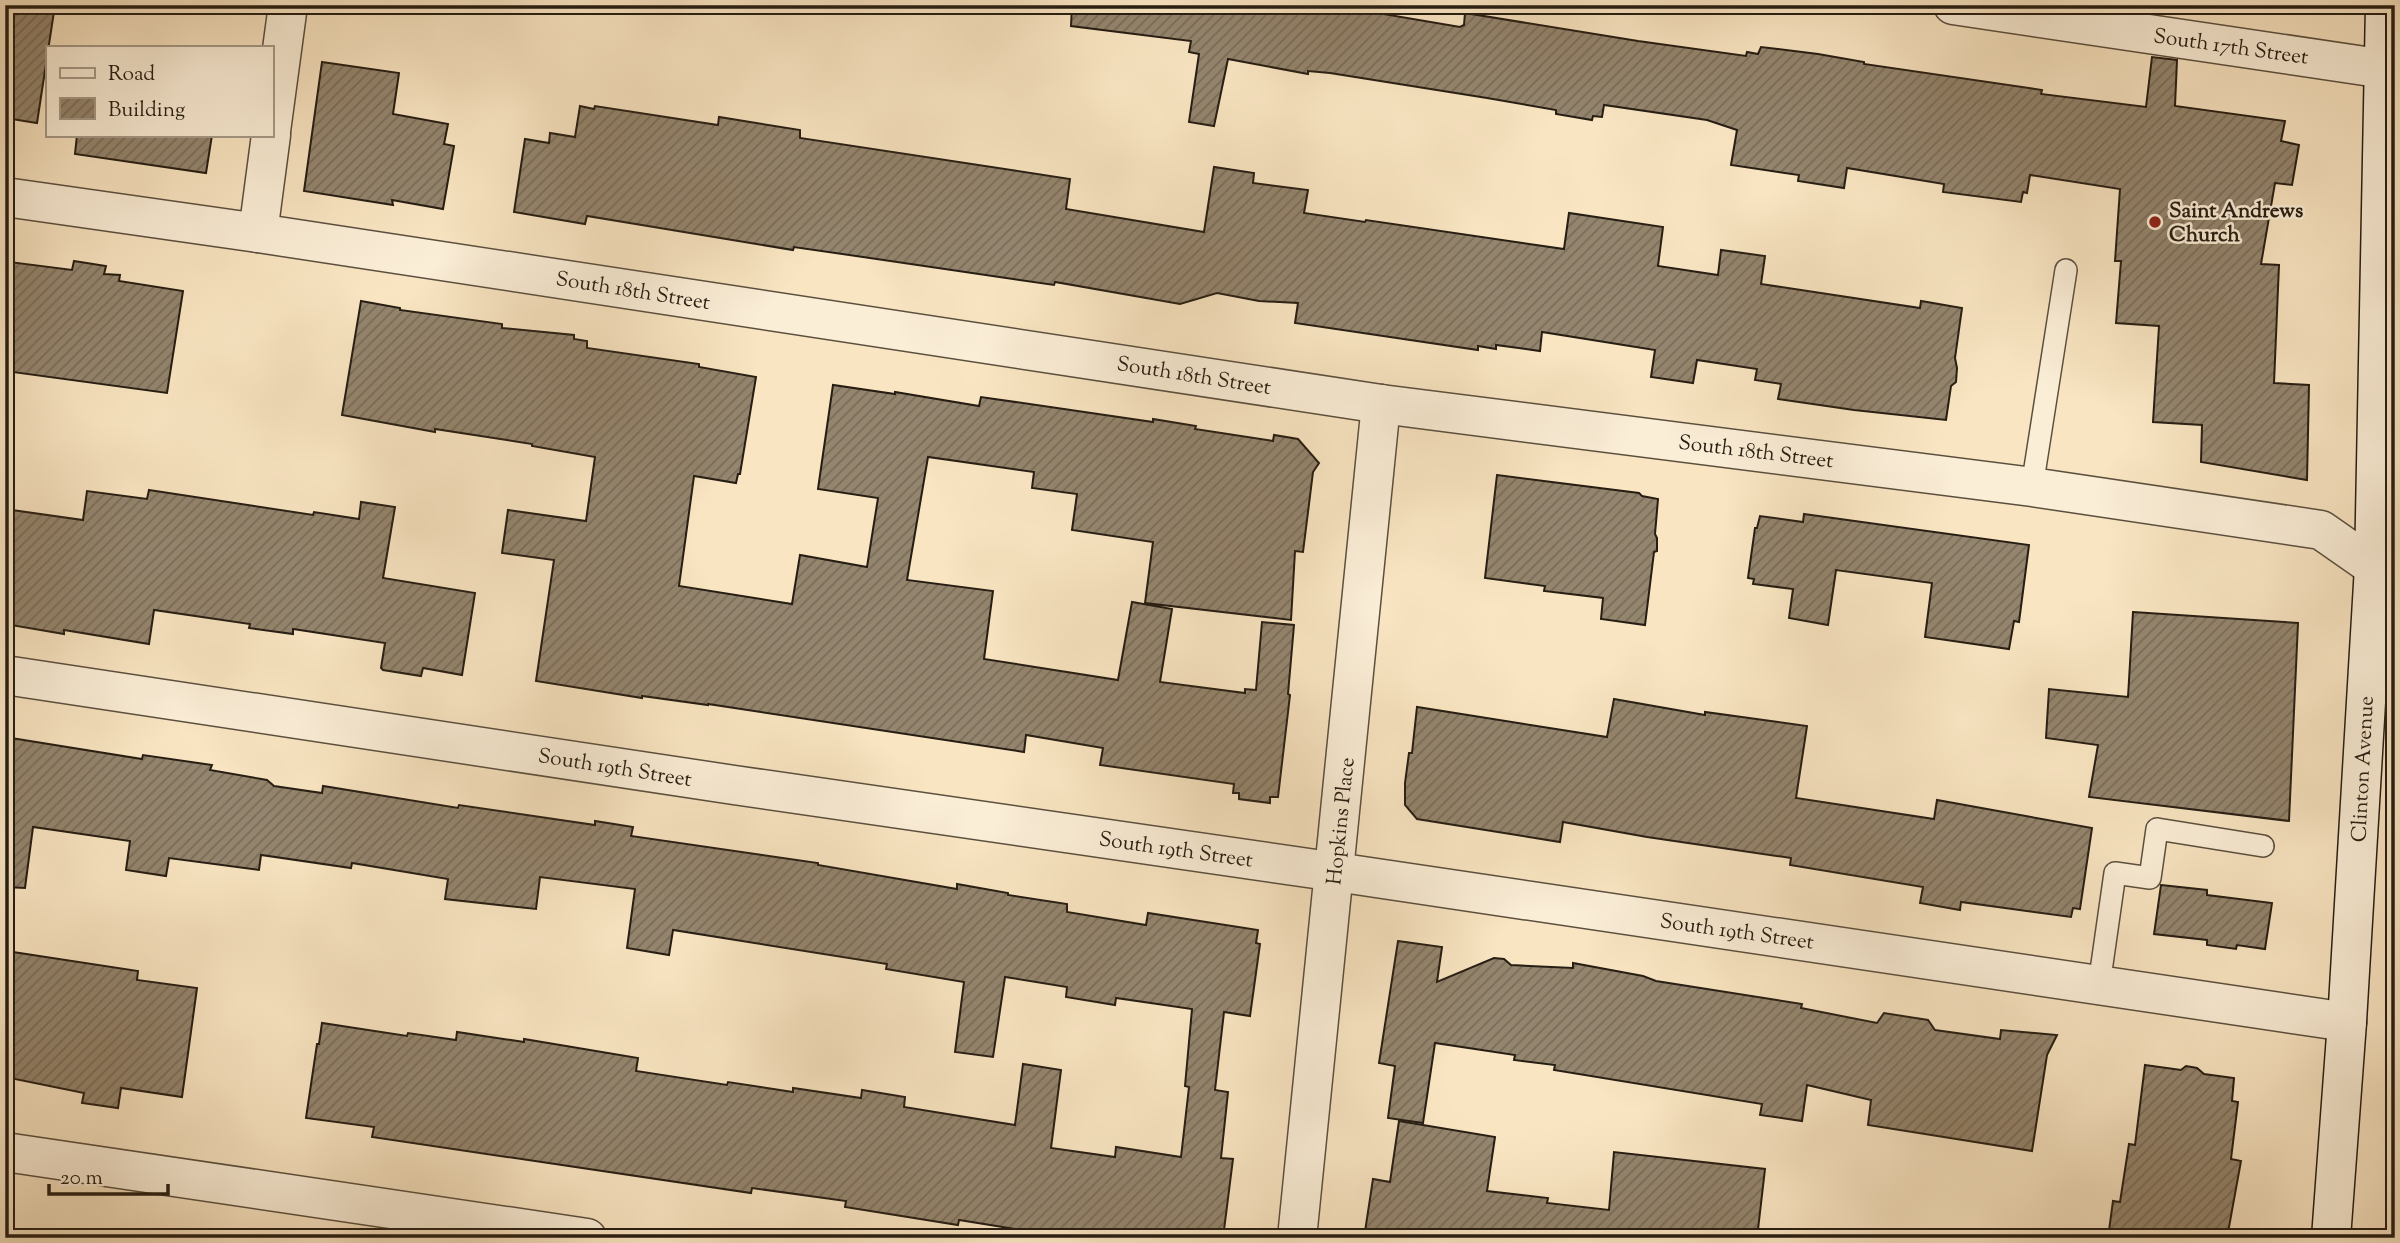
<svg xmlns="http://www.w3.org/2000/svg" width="2400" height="1243" font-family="'Sorts Mill Goudy',serif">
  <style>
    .building { fill: url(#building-hatch); stroke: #261d13; stroke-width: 2 }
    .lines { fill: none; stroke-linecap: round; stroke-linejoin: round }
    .service-casing { stroke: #5b4f3f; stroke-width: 24 }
    .minor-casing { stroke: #5b4f3f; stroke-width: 41 }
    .tertiary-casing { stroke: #5b4f3f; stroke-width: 41 }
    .secondary-casing { stroke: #261d13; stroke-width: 41 }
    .service { stroke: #fbeed7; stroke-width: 21 }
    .minor { stroke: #fbeed7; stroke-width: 38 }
    .tertiary { stroke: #fbeed7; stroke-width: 38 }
    .secondary { stroke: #fbeed7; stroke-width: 38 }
    .poi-dot { fill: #8f2418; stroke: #fbeed7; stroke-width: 2.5 }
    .labels { text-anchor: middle; stroke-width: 5; stroke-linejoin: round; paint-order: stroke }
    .street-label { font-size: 21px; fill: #261d13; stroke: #fbeed7 }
    .poi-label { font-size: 21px; font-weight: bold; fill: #261d13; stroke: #fbeed7; text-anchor: start }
  </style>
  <defs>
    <pattern id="building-hatch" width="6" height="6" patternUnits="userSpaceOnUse" patternTransform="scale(1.75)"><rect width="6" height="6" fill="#94856e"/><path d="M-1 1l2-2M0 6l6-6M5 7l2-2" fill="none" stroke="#796c59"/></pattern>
  </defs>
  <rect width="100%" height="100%" fill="#f9e5c2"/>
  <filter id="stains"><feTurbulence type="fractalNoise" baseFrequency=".00286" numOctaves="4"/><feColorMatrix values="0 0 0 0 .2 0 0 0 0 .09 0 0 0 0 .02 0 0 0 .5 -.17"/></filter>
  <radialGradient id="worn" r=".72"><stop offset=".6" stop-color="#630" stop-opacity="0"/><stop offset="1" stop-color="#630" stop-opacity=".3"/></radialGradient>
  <g class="building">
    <polygon points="10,5 55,5 37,123 5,118 5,45"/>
    <polygon points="1072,5 1349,5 1348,8 1460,27 1464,25 1465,13 1638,41 1746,56 1747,52 1758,54 1761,47 1818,54 1864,62 1864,64 2042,90 2041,94 2146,107 2152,57 2177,60 2175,106 2285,121 2281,141 2299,145 2292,185 2275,183 2261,264 2279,265 2274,383 2309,385 2307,480 2201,462 2202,425 2153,422 2159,326 2116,323 2121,261 2115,261 2120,189 2030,175 2027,193 2023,192 2021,202 1943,192 1944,184 1847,168 1844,188 1798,181 1799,175 1731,165 1737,130 1707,120 1604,105 1602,117 1593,116 1592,120 1556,114 1556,110 1487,98 1330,73 1308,71 1308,74 1228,59 1214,126 1189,122 1199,54 1189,52 1191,41 1071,26"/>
    <polygon points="322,62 399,73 393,114 448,124 444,144 454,146 443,209 392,200 393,205 304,191"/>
    <polygon points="580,106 594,109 595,106 718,125 719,117 800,130 800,138 1070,179 1066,209 1204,232 1214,167 1254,173 1253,183 1308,190 1304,213 1365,222 1366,220 1564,249 1569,213 1663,227 1658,266 1718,275 1721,250 1765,256 1761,284 1920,308 1921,301 1962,308 1955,358 1957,368 1956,382 1951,386 1946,420 1854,410 1778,399 1781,384 1755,380 1757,369 1697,360 1693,383 1651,377 1655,350 1542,332 1540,351 1496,345 1496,349 1478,346 1478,350 1295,323 1298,303 1259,301 1217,293 1180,304 1055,282 1054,285 863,257 794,247 793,250 587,216 585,224 514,212 525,139 549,143 550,133 575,137"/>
    <polygon points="77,135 212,135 206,173 75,154"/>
    <polygon points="74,261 106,266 104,274 120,275 119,281 183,291 167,393 5,371 5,295 10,262 72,270"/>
    <polygon points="361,301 400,308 400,310 502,324 502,328 574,335 574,339 587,341 587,348 699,364 699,367 756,377 740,474 738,474 736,483 694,476 679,586 792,604 800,555 867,567 878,498 818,489 833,385 895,394 895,392 979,406 981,397 1153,422 1153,419 1196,426 1195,429 1273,441 1274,435 1298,439 1319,463 1313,472 1303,552 1295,551 1291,620 1145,603 1153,542 1072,530 1077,494 1032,488 1034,472 928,457 907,580 993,591 984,659 1118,680 1132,602 1172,609 1160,682 1245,693 1245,689 1256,690 1262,622 1294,625 1288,694 1290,695 1278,797 1270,797 1270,803 1239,799 1239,793 1233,793 1234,784 1100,765 1103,748 1026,735 1024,752 708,704 708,705 642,696 642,698 536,681 554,560 502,553 508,510 586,521 595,457 532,446 532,444 435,429 435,432 342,415"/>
    <polygon points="1497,475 1639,493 1642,496 1658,499 1655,534 1657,538 1657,551 1654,552 1645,625 1601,619 1603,598 1544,591 1545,586 1485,578"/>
    <polygon points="149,490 313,515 314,512 359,519 361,502 395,507 383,578 475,593 462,675 423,668 421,676 383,670 381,668 385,643 293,629 293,634 249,628 250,624 154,610 149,644 64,630 64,634 5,624 5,509 83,520 87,491 147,499"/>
    <polygon points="1804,514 2029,545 2019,622 2014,621 2009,649 1925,637 1932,583 1836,570 1828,625 1789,618 1793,589 1753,584 1754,579 1748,578 1755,528 1757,528 1760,516 1803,522"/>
    <polygon points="2133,612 2298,623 2289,821 2089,797 2098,745 2046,738 2049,689 2128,697"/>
    <polygon points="1614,699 1705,715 1705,712 1807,726 1796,798 1934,819 1937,800 2092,828 2080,909 2073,908 2071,917 1961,902 1960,910 1920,903 1923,887 1790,865 1791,858 1647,837 1563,822 1560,842 1417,819 1405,805 1405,783 1409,753 1412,753 1417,707 1607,737"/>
    <polygon points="5,737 142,759 143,755 212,765 210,770 267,780 274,786 322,793 323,786 458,808 459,805 595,825 595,821 633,827 631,836 818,863 818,865 957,889 957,884 1008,893 1008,895 1067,904 1067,912 1146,925 1148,913 1258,930 1256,943 1260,944 1250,1016 1224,1012 1215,1090 1228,1092 1221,1158 1233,1159 1223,1238 1040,1238 1040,1233 959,1220 958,1225 845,1207 846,1201 752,1188 751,1193 372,1137 374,1127 306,1118 317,1044 319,1044 322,1023 407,1036 408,1033 456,1040 457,1032 524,1042 524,1039 638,1058 636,1071 727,1085 728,1082 793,1092 793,1088 861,1098 862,1090 905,1097 904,1107 1015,1125 1023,1064 1061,1070 1051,1148 1115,1157 1116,1147 1181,1157 1189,1087 1185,1086 1192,1009 1116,998 1115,1005 1066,997 1067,987 1005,977 993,1057 955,1052 964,982 886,969 887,964 673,930 669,955 627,948 635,889 540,877 536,909 445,899 448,879 352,863 351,868 261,855 259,870 169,858 166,876 126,870 130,841 33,827 25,888 5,887"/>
    <polygon points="2161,885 2207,890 2207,895 2272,903 2265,949 2237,945 2236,949 2207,945 2207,940 2154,934"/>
    <polygon points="1398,941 1442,947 1437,982 1494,958 1504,959 1511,965 1573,968 1573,963 1643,976 1656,981 1802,1004 1801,1008 1877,1023 1884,1013 1928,1020 1935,1030 2000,1039 2001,1030 2057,1035 2047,1055 2032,1151 1868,1125 1871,1100 1807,1085 1802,1121 1760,1115 1762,1104 1554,1070 1555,1065 1514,1060 1515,1055 1435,1043 1423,1123 1388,1118 1395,1066 1379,1063"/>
    <polygon points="13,952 138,971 137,980 197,988 182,1097 121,1088 118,1108 82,1103 84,1093 5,1077 5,1004"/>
    <polygon points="2145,1065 2181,1070 2186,1066 2197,1068 2204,1074 2234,1078 2232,1101 2238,1102 2231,1159 2241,1161 2227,1238 2108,1238 2113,1201 2120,1202 2129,1144 2135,1145"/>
    <polygon points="1399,1121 1495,1137 1487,1191 1548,1198 1547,1203 1609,1210 1614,1152 1765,1169 1757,1238 1364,1238 1373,1179 1390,1182"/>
  </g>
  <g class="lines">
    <defs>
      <g id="service">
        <polyline points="2032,487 2066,270"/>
        <polyline points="2099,985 2115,873 2150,878 2157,829 2263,846"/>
      </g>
      <g id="minor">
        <polyline points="1953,5 2385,69"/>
        <polyline points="271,131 288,5"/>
        <polyline points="258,233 271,135"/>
        <polyline points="5,675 734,785 1336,872 2347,1022"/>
        <polyline points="5,1152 587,1238"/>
        <polyline points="1297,1238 1381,404"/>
      </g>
      <polyline id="tertiary" points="5,197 258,233 1381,404 2032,487 2321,530 2374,567 2395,586"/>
      <polyline id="secondary" points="2331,1238 2347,1022 2374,567 2385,5"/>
    </defs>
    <use href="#service" class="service-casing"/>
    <use href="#minor" class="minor-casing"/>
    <use href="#tertiary" class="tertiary-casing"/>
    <use href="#secondary" class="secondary-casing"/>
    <use href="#service" class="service"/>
    <use href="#minor" class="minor"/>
    <use href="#tertiary" class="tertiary"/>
    <use href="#secondary" class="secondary"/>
  </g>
  <circle class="poi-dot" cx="2155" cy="222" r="7"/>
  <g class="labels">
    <g class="street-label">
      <text transform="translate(2231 46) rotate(8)" y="7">South 17th Street</text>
      <text transform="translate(633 290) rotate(9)" y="7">South 18th Street</text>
      <text transform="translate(1194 375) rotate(9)" y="7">South 18th Street</text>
      <text transform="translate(1756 451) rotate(7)" y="7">South 18th Street</text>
      <text transform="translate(615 767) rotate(9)" y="7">South 19th Street</text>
      <text transform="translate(2362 769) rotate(-87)" y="7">Clinton Avenue</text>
      <text transform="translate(1340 821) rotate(-84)" y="7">Hopkins Place</text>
      <text transform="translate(1176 849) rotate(8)" y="7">South 19th Street</text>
      <text transform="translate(1737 931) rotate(8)" y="7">South 19th Street</text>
    </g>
    <g class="poi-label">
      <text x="2169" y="217">Saint Andrews<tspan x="2169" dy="24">Church</tspan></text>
    </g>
  </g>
  <rect width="2400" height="1243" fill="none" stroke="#f9e5c2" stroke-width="28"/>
  <rect x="7" y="7" width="2386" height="1229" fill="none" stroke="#261d13" stroke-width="3.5"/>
  <rect x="14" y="14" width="2372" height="1215" fill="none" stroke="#261d13" stroke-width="2"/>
  <rect x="46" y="46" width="228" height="91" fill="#fbeed7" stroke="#a69a89" stroke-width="2"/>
  <rect x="60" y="68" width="35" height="10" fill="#fbeed7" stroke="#a69a89" stroke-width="2"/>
  <text x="108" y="80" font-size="21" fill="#261d13">Road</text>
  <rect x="60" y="98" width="35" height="21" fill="url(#building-hatch)" stroke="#a69a89" stroke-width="2"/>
  <text x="108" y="116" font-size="21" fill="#261d13">Building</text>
  <path d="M49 1184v10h119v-10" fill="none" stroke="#261d13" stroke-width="3.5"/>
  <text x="60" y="1184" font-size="21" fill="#261d13" stroke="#fbeed7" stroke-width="5" paint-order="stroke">20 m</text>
  <rect width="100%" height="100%" filter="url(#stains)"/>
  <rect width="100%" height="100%" fill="url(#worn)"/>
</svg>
